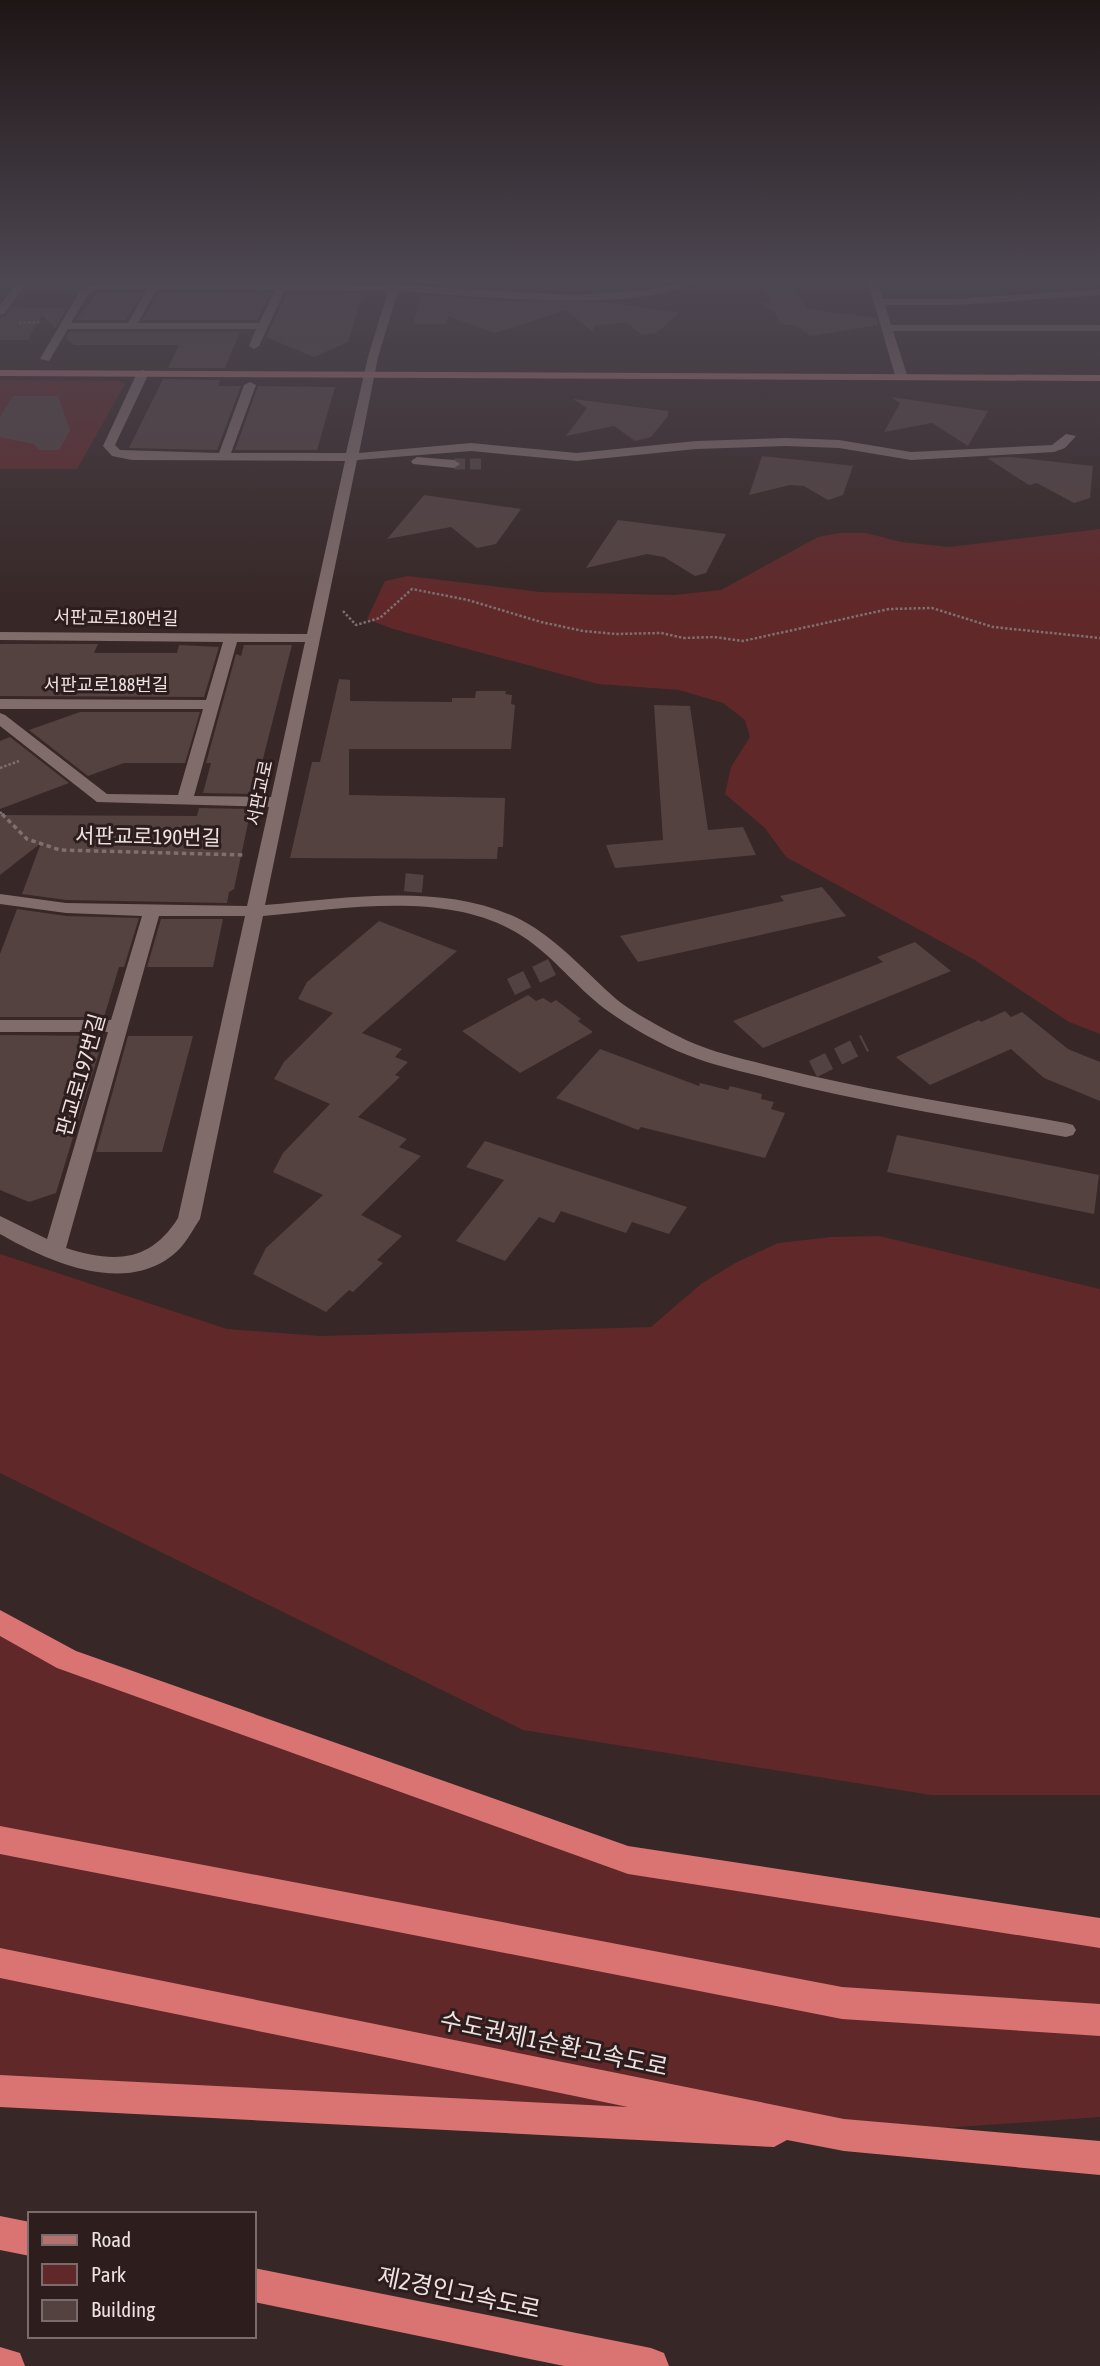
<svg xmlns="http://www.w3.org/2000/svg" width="1100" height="2366" font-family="'Asap Condensed','Noto Sans KR',sans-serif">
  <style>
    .green { fill: #612829 }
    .building { fill: #544241 }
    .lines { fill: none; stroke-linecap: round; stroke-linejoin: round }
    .minor-tunnel-far1 { stroke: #524342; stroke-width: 11; stroke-dasharray: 11 5; stroke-linecap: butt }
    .minor-tunnel { stroke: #524342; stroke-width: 18; stroke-dasharray: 18 10; stroke-linecap: butt }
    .path-far1 { stroke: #7e706f; stroke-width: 2.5; stroke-dasharray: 2.5 2; stroke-linecap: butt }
    .path { stroke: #7e706f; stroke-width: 3.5; stroke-dasharray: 4.5 3.5; stroke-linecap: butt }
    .minor { fill: #806c6b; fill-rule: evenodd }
    .major { fill: #b57170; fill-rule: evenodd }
    .highway { fill: #d97473; fill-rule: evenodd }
    .labels { text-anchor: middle; stroke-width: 6; stroke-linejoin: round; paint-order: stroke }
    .far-street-label { font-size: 18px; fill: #ede2e1; stroke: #2d1d1d }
    .street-label { font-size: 21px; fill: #ede2e1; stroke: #2d1d1d }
    .near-street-label { font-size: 24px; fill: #ede2e1; stroke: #2d1d1d }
  </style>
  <rect width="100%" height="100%" fill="#372726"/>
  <g class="green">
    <polygon points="0,380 117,381 125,384 77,469 0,469"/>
    <polygon points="1100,529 1100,1034 1069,1022 973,959 786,857 765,828 725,794 731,767 750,737 745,720 723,703 679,690 598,684 393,629 367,619 385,581 408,576 540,592 674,595 721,590 818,537 839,533 866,533 901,542 949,547"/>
    <polygon points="879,1236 1100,1289 1100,1795 931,1795 523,1730 0,1473 0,1254 227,1329 320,1336 651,1327 701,1284 735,1263 778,1243 831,1237"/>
    <polygon points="0,1622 628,1860 1100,1933 1100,2117 844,2135 0,2101"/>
  </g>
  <g class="building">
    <polygon points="426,279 598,279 597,291 574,292 424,284"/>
    <polygon points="759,279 784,279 808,309 876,318 878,325 811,336 796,326 781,324 775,313 759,302 771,303"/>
    <polygon points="143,292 126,320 76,320 97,293"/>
    <polygon points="159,292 271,293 257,320 142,320"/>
    <polygon points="287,293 363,293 348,342 314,357 266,337"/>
    <polygon points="421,295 508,301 606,302 679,313 656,333 642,335 625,322 594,326 593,332 566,310 495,333 448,316 446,324 413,324"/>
    <polygon points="12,307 34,308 67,308 55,328 42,315 28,340 0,340 0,317 6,316"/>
    <polygon points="69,332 240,332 225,368 168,368 179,345 74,345 66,338"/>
    <polygon points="163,379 220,380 218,386 241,386 217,450 129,448"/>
    <polygon points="258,386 335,387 317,450 235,450"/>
    <polygon points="13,396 58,396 70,430 59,450 39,450 34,444 0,437 0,417"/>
    <polygon points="891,397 980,410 988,411 968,446 932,423 884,432 900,403"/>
    <polygon points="573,399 668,411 668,416 651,437 635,441 614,426 566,436 587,408"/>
    <polygon points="762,456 828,463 853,466 843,495 828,500 804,486 790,485 749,495"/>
    <polygon points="1011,457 1093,466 1090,498 1074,503 1037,483 1029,485 987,458"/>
    <polygon points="424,495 521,509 496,544 477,548 451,527 387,539"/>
    <polygon points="618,520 688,529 726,534 706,573 695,576 664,557 647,554 586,568"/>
    <polygon points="0,644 98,644 94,653 177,653 179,645 219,647 204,697 0,696"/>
    <polygon points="244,645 292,645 254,794 203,793 211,763 206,763 236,654 241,656"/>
    <polygon points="339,679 350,680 350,701 452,702 452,698 475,698 476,691 506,691 505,694 512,695 511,704 515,705 511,749 349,749 349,795 505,798 503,847 498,847 497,859 290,858 312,762 320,762"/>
    <polygon points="654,705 690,706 708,830 743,827 756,855 615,868 606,845 663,840"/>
    <polygon points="80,712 200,712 185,763 124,763 88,776 29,730"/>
    <polygon points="10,737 69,783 0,809 0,741"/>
    <polygon points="199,808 251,809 234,889 229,892 227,903 66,900 22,894 41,843 0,875 0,815 197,816"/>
    <polygon points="822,887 846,916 638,962 620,936 784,901 780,896"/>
    <polygon points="17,909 66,916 139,918 124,967 119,967 104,1017 0,1017 0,954"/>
    <polygon points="161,919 223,919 213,967 147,967"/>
    <polygon points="379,921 457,951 362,1033 402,1049 395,1057 408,1062 395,1075 400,1077 358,1117 407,1139 399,1147 421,1156 361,1215 402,1236 377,1260 383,1263 353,1292 349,1290 326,1312 253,1274 266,1248 323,1195 273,1172 283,1153 330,1104 274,1079 284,1062 333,1013 298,999 307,982"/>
    <polygon points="915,942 951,971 763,1048 733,1021 883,962 877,957"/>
    <polygon points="528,995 536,1001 543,998 551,1003 556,1000 581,1019 578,1021 593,1032 520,1073 462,1031"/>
    <polygon points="1005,1011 1011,1017 1022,1012 1068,1049 1100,1062 1100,1101 1044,1078 1011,1049 930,1085 896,1057 979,1020 981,1022"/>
    <polygon points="0,1035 104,1036 56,1193 29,1202 0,1190"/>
    <polygon points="128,1036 193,1036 162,1152 96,1152"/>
    <polygon points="600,1049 699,1086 700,1083 728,1090 730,1086 762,1094 761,1099 774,1102 771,1109 785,1113 765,1158 641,1127 638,1130 556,1098"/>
    <polygon points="897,1135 1099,1175 1094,1214 887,1172"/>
    <polygon points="485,1141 687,1207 669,1234 632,1222 626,1233 561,1211 554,1223 539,1217 505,1261 456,1241 504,1180 466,1167"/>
  </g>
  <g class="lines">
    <polyline class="minor-tunnel-far1" points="454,464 486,464"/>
    <g class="minor-tunnel">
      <polyline points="413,892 415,870"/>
      <polyline points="511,987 552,967"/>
      <polyline points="813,1069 865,1043"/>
    </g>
    <g class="path-far1">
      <polyline points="19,323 42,322"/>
      <polyline points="343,611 356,625 380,618 412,589 468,600 541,622 583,631 616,634 661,633 684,638 714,637 743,641 889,609 932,608 993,627 1100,638"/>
      <polyline points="0,768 19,761"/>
      <polyline points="0,812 4,816"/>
    </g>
    <polyline class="path" points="2,814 27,839 60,850 245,855"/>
    <g class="minor">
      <polygon points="20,279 30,279 4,314 0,315 0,305"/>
      <path d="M 392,279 L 402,279 L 400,285 L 574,295 L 645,290 L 669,286 L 683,279 L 697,279 C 649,316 462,295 398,291 L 378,357 L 359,453 L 471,443 L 577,453 L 696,441 L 786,438 L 839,440 L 911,452 L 1052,445 L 1066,434 L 1076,436 L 1065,448 L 1054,452 L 911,460 L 839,448 L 786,446 L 696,449 L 577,461 L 471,451 L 357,460 L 265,905 C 350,898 459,879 535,928 C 565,948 588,974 615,998 C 633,1013 667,1031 688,1041 C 717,1054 749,1060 779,1068 C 874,1092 970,1106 1066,1123 L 1073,1125 L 1076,1130 L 1073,1135 L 1066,1137 C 969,1119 871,1104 775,1080 C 750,1073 723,1068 698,1059 C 666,1048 633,1029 605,1009 C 576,987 553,956 522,936 C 450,889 343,909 263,916 L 200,1219 C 192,1231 185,1245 174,1254 C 124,1296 47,1261 0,1234 L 0,1216 L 47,1239 L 108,1032 L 0,1032 L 0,1020 L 111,1020 L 142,916 L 66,913 L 0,904 L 0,894 L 66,903 L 247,906 L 269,807 L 97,802 L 0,726 L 0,713 L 5,715 L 107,794 L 178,795 L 203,709 L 0,709 L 0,699 L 206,700 L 223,642 L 0,640 L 0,632 L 307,634 L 345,461 L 132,460 L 112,456 L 103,446 L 137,373 L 143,370 L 149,373 L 115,445 L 120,450 L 219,453 L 244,385 L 250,382 L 256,385 L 231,453 L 346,453 L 368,357 L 388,291 L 285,290 L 259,346 L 254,349 L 249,346 L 256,329 L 68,329 L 49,361 L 40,359 L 81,289 L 99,283 L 390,285 ZM 100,289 L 147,289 L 128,323 L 71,323 L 89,293 ZM 157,289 L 275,290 L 259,323 L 138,323 ZM 237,642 L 305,642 L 271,797 L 194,796 ZM 159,916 L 245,916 L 178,1218 C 150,1263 113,1263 66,1248 Z"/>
      <polygon points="867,279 877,279 883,299 955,299 1100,289 1100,295 955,305 885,305 891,325 1100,325 1100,331 893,331 907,375 901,378 895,375"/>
      <polygon points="417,457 454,460 460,464 454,468 413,464 411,461"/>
    </g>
    <polygon class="major" points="0,370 1100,375 1100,381 0,376"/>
    <g class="highway">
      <polygon points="0,1610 76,1651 628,1846 1100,1918 1100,1948 628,1874 57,1668 0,1636"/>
      <polygon points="0,1826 842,1987 1100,2004 1100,2036 842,2019 0,1854"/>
      <polygon points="0,1948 844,2119 1100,2141 1100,2175 844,2151 787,2140 774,2147 0,2107 0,2075 628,2107 0,1978"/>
      <polygon points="0,2216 30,2222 30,2256 0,2250"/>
      <polygon points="254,2268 651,2348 664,2353 669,2366 564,2366 254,2302"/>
      <polygon points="0,2347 20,2353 25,2366 0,2366"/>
    </g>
  </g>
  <linearGradient id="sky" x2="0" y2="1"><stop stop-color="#1e1515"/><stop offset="0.46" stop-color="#4d4752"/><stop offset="1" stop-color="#4d4752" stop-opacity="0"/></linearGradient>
  <rect width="1100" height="610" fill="url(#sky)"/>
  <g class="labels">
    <g class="far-street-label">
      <text transform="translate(116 618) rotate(1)" y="6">서판교로180번길</text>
      <text x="106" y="691">서판교로188번길</text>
      <text transform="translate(260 793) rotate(-78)" y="6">서판교로</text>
    </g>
    <g class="street-label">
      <text transform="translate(148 837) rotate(1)" y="7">서판교로190번길</text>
      <text transform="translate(81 1075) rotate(-74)" y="7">판교로197번길</text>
    </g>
    <g class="near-street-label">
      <text transform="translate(554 2044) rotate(12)" y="8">수도권제1순환고속도로</text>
      <text transform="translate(459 2293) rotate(12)" y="8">제2경인고속도로</text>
    </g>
  </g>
  <rect x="28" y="2212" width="228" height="126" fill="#2d1d1d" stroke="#7a6c6b" stroke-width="2"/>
  <rect x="42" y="2235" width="35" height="10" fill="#b57170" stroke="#7a6c6b" stroke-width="2"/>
  <text x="91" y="2247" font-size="21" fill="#ede2e1">Road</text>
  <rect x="42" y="2264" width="35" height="21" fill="#612829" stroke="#7a6c6b" stroke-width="2"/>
  <text x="91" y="2282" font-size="21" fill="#ede2e1">Park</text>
  <rect x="42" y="2300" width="35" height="21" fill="#544241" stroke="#7a6c6b" stroke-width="2"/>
  <text x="91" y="2317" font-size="21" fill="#ede2e1">Building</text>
</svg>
